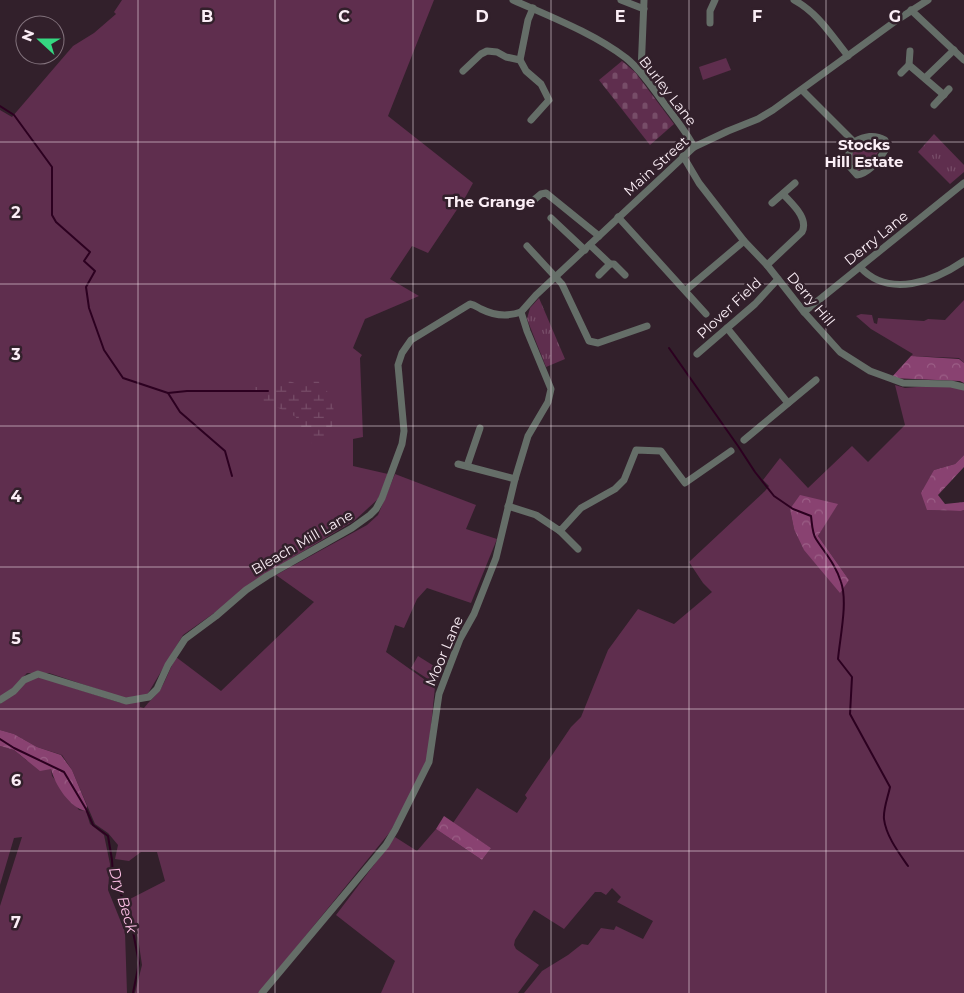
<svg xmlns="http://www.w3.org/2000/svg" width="964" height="993" font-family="Montserrat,sans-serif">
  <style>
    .grass { fill: #5f2e4e; fill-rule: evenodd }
    .forest { fill: url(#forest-crowns) }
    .wetland { fill: url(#wetland-marsh) }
    .cemetery { fill: url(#cemetery-stones) }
    .park { fill: url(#park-tufts) }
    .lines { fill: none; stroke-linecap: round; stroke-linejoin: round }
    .stream { stroke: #2c0020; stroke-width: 2 }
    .minor { stroke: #656e68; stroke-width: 7 }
    .grid { fill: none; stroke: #fbeef6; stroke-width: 1; stroke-opacity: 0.55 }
    .labels { text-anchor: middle; stroke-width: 5; stroke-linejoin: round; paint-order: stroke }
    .street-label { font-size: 14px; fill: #fbeef6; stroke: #32202b }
    .neighbourhood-label { font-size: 15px; font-weight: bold; fill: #fbeef6; stroke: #32202b }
    .water-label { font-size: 15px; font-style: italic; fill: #fdbfe5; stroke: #32202b }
    .grid-label { font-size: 16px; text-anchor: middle; font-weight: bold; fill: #fbeef6; stroke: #32202b; stroke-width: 5; stroke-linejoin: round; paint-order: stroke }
  </style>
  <defs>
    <pattern id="forest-crowns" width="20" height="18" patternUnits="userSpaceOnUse" patternTransform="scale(1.25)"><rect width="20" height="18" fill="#894271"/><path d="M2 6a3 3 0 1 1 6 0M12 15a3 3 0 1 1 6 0" fill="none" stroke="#9b5e86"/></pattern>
    <pattern id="wetland-marsh" width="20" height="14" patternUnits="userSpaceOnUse" patternTransform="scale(1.25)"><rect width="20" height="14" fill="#5f2e4e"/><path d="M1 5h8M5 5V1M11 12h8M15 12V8" fill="none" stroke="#774d68"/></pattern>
    <pattern id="cemetery-stones" width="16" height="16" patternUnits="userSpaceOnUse" patternTransform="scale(1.25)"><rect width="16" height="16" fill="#5f2e4e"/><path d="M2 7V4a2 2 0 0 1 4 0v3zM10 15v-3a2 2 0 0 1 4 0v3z" fill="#774d68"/></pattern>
    <pattern id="park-tufts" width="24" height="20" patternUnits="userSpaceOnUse" patternTransform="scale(1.25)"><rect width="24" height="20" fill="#5f2e4e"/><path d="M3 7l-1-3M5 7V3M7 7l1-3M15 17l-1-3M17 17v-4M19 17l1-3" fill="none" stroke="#774d68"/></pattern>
  </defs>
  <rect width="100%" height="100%" fill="#32202b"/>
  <g class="grass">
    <polygon points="122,0 434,0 388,116 473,183 466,196 428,253 412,246 390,279 419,296 365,319 353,348 362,355 360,358 363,437 353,439 353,466 388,474 378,499 354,521 292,558 183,635 147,695 124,698 49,673 27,673 10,691 0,698 0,110 12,117 73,46 94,33 116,14 114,12"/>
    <polygon points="726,58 731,70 703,80 699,67"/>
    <polygon points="964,300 964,363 959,358 911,356 913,354 871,329 856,316 861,314 872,315 874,323 877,324 878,318 924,321 928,319 945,320"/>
    <path d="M 951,384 L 964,388 L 964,455 L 955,464 L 934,470 L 927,510 L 961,511 L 964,510 L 964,993 L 524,993 L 542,971 L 568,955 L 582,944 L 588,945 L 601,928 L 614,930 L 616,926 L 643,939 L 653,921 L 617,902 L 621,897 L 612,888 L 606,895 L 601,892 L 595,892 L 564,929 L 534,910 L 515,940 L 514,945 L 516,949 L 539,965 L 518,993 L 381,993 L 395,961 L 336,915 L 395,837 L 417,851 L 436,829 L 482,860 L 491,848 L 453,823 L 477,788 L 517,813 L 527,798 L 525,795 L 571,727 L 581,717 L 608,650 L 638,609 L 674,624 L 712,592 L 703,583 L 689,562 L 765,491 L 769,486 L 763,480 L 780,458 L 808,488 L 852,446 L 868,462 L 905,425 L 895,385 L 905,388 ZM 837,504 L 818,536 L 849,580 L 794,529 L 790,509 Z"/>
    <path d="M 395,474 L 476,505 L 466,529 L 497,539 L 471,603 L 427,588 L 417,599 L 404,628 L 395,625 L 386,652 L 435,687 L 427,765 L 390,832 L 259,993 L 135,993 L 142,965 L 138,938 L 128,900 L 165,881 L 157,852 L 141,852 L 129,861 L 115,859 L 118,845 L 108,833 L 95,824 L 72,770 L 62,755 L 37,747 L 14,734 L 0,730 L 0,704 L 13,695 L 26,681 L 39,677 L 121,703 L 140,701 L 140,707 L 144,708 C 149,701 155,697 160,690 C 166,680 170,668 176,657 L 221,691 L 314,602 L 276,575 L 367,525 L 378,515 Z"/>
    <polygon points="418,656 442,671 434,683 411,668"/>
    <polygon points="0,746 14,750 26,760 51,769 52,776 79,810 86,811 90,824 104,835 110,864 108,890 125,932 127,993 0,993 0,906 22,837 14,838 0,885"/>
  </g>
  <g class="forest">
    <polygon points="911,356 959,359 964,363 964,383 960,381 891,378"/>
    <polygon points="964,455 964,467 938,495 945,504 964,502 964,510 961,511 927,510 921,493 934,470 955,464"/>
    <polygon points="800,495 838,504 818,536 849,580 840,593 804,550 794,529 790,509"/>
    <path d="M 0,730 L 14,734 L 37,747 L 61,755 L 72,770 L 87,806 L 86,811 C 70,808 55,785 51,769 L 40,771 L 14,750 L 0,746 Z"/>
    <polygon points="444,816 491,848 482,860 436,829"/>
  </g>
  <polygon class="wetland" points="315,378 333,398 334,423 323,440 312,444 309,435 297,426 296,417 267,402 247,395 246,386 268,388 290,381 301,386"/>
  <polygon class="cemetery" points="622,61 635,72 674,124 650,145 599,80"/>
  <g class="park">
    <polygon points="934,134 964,165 964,172 950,184 918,152"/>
    <path d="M 870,139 L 880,140 L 883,143 C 882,151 864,170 857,171 C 849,165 849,149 858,143 C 860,141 867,140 870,139 Z"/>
    <polygon points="539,298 565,359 546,367 527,319 530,308"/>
  </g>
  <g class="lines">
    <g class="stream">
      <polyline points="0,106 14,115 52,167 52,215 56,222 90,252 84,261 95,271 86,287 89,308 104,350 123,378 168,393 187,391 268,391"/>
      <path d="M 669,348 L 738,446 L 755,472 L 774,496 L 793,509 L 811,516 C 812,523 812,533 816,539 C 825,553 836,565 841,582 C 848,602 840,637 838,659 L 852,677 L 850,714 L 890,787 C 888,797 883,809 884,819 C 886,836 899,853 908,866"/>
      <polyline points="168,393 180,412 225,451 232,476"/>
      <polyline points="0,739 14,748 64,772 86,809 93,825 108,836 112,860 113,875 130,916 139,963 133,993"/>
    </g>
    <g class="minor">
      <path d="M 513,0 C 551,17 593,33 626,58 C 641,70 652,87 663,102 C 674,117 686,131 694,147"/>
      <polyline points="621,0 644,9"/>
      <path d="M 794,0 C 818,13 831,35 848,56"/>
      <polyline points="911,10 964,60"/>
      <polyline points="710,23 710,11 715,0"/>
      <polyline points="910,51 909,65 944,95"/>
      <polyline points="463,71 481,54 487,51 497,52 506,57 520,60"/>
      <polyline points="641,72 644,0"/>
      <polyline points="901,73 909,65"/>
      <polyline points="925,78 954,50"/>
      <path d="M 802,90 L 854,142 C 865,136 874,134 885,140 L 887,147 C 880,159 870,173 857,175 L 849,166 L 849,153 L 854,142"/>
      <polyline points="934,105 949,89"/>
      <polyline points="531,120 549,100 541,84 526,71 520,60 528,20 533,8"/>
      <polyline points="683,156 699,183 744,241 767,265 804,312 840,352 870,371 903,383 951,384 964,387"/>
      <polyline points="535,199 541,194 546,193 599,236"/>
      <polyline points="772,203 795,183"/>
      <polyline points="618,217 706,314"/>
      <polyline points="551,218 585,250"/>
      <polyline points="590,245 610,264 614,264 625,275"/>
      <polyline points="527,246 562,284 589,341 598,343 647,326"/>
      <path d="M 767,265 L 802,232 C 809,218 792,204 783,194"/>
      <path d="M 860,267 C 889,299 935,281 964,261"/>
      <polyline points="599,275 610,264"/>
      <polyline points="686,290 744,241"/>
      <polyline points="521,312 536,295 694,147 728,131 758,119 773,110 897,20 928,0"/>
      <polyline points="804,312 964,183"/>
      <polyline points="727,328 788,403"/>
      <polyline points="697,354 755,304 778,279"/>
      <polyline points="744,440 816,380"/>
      <polyline points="458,464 515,479"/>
      <polyline points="467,466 480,428"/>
      <polyline points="508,506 536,515 560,531 581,508 615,489 624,480 636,450 661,451 685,483 731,451"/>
      <polyline points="560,531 578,549"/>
      <path d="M 0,700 L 14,691 L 24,680 L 38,674 L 126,701 L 149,697 L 157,689 L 168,665 L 185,639 L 216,616 L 246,590 L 267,576 L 352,528 L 370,515 L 376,509 L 382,498 L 402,444 L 404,431 L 398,365 L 402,353 L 411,340 L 470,304 C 475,305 477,307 481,309 C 495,316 507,317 521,312"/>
      <polyline points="262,993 386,845 395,830 429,762 439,694 460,639 474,614 496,558 515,479 528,436 548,402 551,389 527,331 521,312"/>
    </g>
  </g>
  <path class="grid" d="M 138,0 L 138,993M 275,0 L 275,993M 413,0 L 413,993M 551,0 L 551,993M 689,0 L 689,993M 826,0 L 826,993M 0,142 L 964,142M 0,284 L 964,284M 0,426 L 964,426M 0,567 L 964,567M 0,709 L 964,709M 0,851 L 964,851"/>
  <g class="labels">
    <g class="street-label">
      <text transform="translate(668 91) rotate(52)" y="5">Burley Lane</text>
      <text transform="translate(656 166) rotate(-42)" y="5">Main Street</text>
      <text transform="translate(876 238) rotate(-39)" y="5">Derry Lane</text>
      <text transform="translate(811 299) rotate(50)" y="5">Derry Hill</text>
      <text transform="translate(729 308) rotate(-43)" y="5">Plover Field</text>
      <text transform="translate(302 542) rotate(-30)" y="5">Bleach Mill Lane</text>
      <text transform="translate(444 651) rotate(-67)" y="5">Moor Lane</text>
    </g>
    <g class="neighbourhood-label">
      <text x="864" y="150">Stocks<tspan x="864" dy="17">Hill Estate</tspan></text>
      <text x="490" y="207">The Grange</text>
    </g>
    <g class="water-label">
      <text transform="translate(123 900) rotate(74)" y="5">Dry Beck</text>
    </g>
  </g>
  <g class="grid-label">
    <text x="207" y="22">B</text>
    <text x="344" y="22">C</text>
    <text x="482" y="22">D</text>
    <text x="620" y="22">E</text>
    <text x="757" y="22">F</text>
    <text x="895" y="22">G</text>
    <text x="16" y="218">2</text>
    <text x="16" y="360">3</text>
    <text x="16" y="502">4</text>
    <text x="16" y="644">5</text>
    <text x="16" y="786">6</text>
    <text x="16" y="928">7</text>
  </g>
  <g transform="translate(40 40) rotate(291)"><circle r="24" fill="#32202b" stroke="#82727c"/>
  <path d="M0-4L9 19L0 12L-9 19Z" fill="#35d881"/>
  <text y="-8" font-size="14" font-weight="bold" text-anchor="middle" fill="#fbeef6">N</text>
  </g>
</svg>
